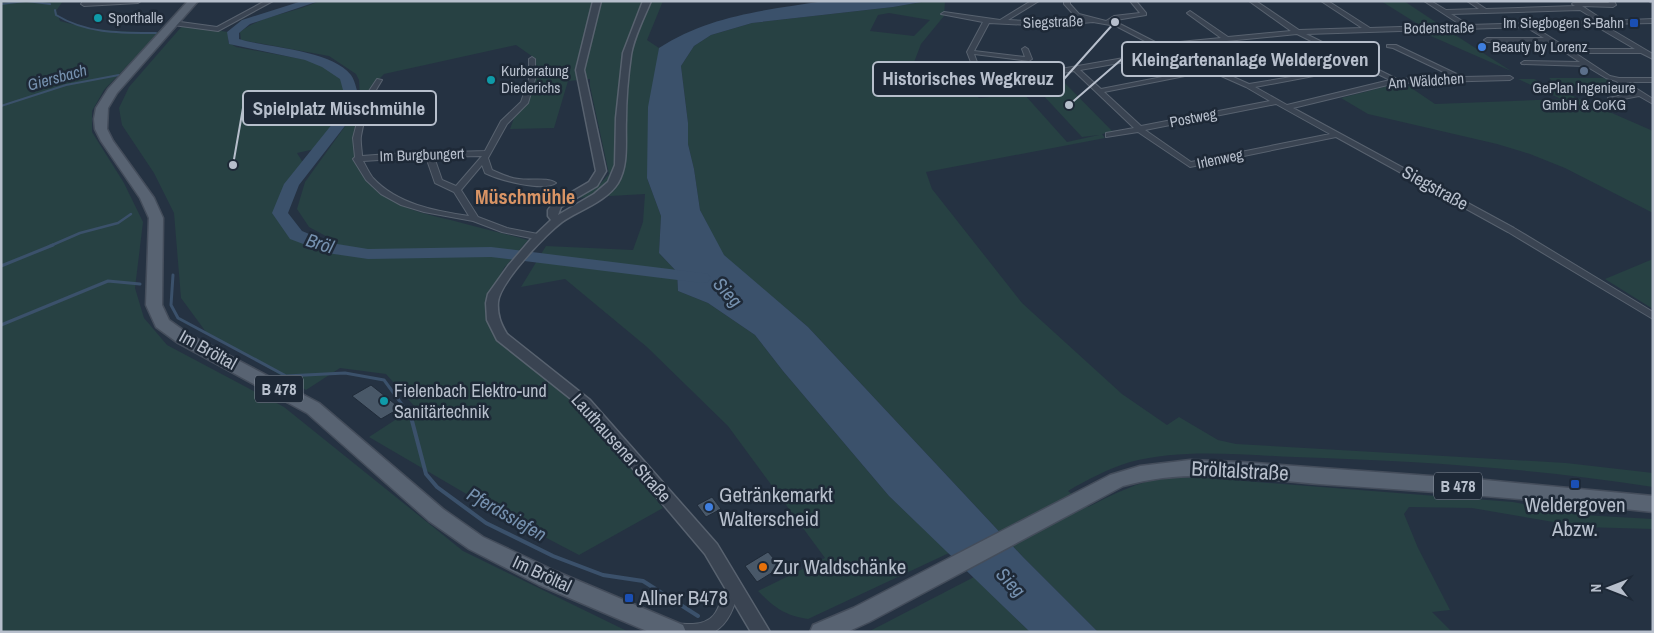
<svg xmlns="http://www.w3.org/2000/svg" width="1654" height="633" font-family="'Archivo Narrow',sans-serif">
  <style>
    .green { fill: #274143; fill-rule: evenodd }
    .water { fill: #3b516b }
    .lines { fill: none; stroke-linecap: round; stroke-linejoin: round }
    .stream-far3 { stroke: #3b516b; stroke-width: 2 }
    .stream-far2 { stroke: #3b516b; stroke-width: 2.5 }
    .stream-far1 { stroke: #3b516b; stroke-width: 3 }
    .stream { stroke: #3b516b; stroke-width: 4 }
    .river { fill: #3b516b; fill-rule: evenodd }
    .building { fill: #495868; stroke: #202b39 }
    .minor-casing { stroke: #58626f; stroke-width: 2 }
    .tertiary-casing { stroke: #58626f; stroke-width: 3 }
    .primary-casing { stroke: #444d5b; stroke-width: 3 }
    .minor { fill: #3a4452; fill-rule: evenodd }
    .tertiary { fill: #3a4452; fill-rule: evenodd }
    .primary { fill: #586372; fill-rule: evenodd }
    .rail { stroke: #5c6979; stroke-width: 2; stroke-dasharray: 3 3; stroke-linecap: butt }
    .culture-dot { fill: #0f9aa8; stroke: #1e2937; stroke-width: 2 }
    .transit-dot { fill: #1a4fb4; stroke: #1e2937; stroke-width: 2 }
    .shop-dot { fill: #3f7fe0; stroke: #1e2937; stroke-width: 2 }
    .service-dot { fill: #5c6f8a; stroke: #1e2937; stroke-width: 2 }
    .food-dot { fill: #e8710a; stroke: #1e2937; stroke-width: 2 }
    .labels { text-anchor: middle; stroke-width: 5; stroke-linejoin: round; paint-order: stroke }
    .far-poi-label { font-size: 15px; fill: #b7bfcc; stroke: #1e2937; text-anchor: start }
    .far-street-label { font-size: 15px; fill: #b7bfcc; stroke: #1e2937 }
    .far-water-label { font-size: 16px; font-style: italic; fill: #7691af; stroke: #1e2937 }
    .shield { fill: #1e2937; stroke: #89929f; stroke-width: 1 }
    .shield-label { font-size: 16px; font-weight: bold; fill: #b7bfcc }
    .street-label { font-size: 18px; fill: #b7bfcc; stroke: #1e2937 }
    .poi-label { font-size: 18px; fill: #b7bfcc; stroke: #1e2937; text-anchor: start }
    .water-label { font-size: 19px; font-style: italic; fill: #7691af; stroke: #1e2937 }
    .quarter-label { font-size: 20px; font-weight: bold; fill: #d99465; stroke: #1e2937 }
    .near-street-label { font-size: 21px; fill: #b7bfcc; stroke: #1e2937 }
    .near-poi-label { font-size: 21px; fill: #b7bfcc; stroke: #1e2937; text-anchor: start }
    .leader { fill: none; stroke: #b7bfcc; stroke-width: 2 }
    .callout-dot { fill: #b7bfcc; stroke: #1e2937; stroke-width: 2 }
    .callout { fill: #1e2937; stroke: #b7bfcc; stroke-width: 2 }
    .callout-label { font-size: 19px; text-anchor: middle; font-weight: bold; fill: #b7bfcc }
  </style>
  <rect width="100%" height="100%" fill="#253242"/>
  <g class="green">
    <path d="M 1,1 L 63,1 L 56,11 L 60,21 C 93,31 125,32 159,32 L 104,90 L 92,111 L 92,132 L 124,183 L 143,222 L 135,288 L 144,318 L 167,345 L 284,407 L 463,551 L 629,632 L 1,632 Z"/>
    <path d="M 319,1 L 663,1 L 647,40 L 659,48 L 647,178 L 661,216 L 659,253 L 677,272 L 678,291 L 708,303 L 755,335 L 783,371 L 889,496 L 949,553 L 808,619 C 784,615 775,608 758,591 L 825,558 L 728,426 L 647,347 L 565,279 L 521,287 L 546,246 L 633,250 L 643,222 L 645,194 L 575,198 L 600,184 L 609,174 L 590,86 L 590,79 L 568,81 L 554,128 L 510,129 L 536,59 L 516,45 L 384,74 C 371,86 363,106 357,123 C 344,158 366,186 396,203 C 416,213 440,217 462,223 C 484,229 506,234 528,240 L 504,268 L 488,298 L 498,339 L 588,415 L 663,508 L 579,555 L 499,513 L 369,437 L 415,407 L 386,374 L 340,368 L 306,390 L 206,332 L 181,298 L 174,213 L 154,173 L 122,125 L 119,108 L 129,87 L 183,25 L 228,32 L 228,42 L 236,47 L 318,62 L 343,77 L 351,101 L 315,149 L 297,153 L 302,161 L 307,161 L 289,184 L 278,214 L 291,237 L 323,251 L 341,255 L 335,241 L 309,227 L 297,209 L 305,182 L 351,118 L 360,99 L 359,80 L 356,74 L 329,56 L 241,40 L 240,32 C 263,14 293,14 319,1 Z"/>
    <path d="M 927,1 L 945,1 L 944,16 L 921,44 L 908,78 L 911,94 L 972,91 L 979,98 L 1024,94 L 1067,142 L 1099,135 L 1082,137 L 1028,79 L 1056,74 L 1113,132 L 1102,134 L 1105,138 L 926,172 L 932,189 L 1022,303 L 1122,394 L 1167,425 L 1179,417 L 1218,440 L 1236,444 L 1566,463 L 1653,473 L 1653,487 C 1535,468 1414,461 1295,457 C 1241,455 1183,448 1130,462 C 1108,469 1088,479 1068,491 L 1088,507 C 1112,495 1138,481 1166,478 C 1179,477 1193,478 1206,478 L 1513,502 L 1582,515 L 1653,519 L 1653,529 L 1583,527 L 1472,508 L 1409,507 L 1404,514 L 1418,548 L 1450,610 L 1432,612 L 1452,632 L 1098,632 L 1023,557 L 808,327 L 723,255 L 700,210 L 694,169 L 688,144 L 688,123 L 681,66 L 694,46 L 711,35 L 752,23 L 893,7 ZM 889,13 L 930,20 L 914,36 L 870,31 L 878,15 Z"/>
    <polygon points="1381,1 1404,1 1440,25 1421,26"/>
    <polygon points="1417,30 1449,31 1511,71"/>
    <polygon points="1549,78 1603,78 1612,81 1571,91 1547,82 1551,80"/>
    <polygon points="1518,79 1534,79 1653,131 1653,213 1565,168 1530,154 1497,144 1368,114 1341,98 1392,85 1407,85 1435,104 1561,99"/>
    <polygon points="1653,259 1653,309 1605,279"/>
    <polygon points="974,577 1030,632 868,632"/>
  </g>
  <path class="water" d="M 825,1 L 927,1 L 893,7 L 752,23 L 711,35 L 694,46 L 681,66 L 688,123 L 688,144 L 694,169 L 700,210 L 724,255 L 808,327 L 1023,557 L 1098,632 L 1030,632 L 889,496 L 783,371 L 755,335 L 708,303 L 678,291 L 677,272 L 659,253 L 661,216 L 647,178 L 648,107 L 659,48 C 710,15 766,10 825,1 Z"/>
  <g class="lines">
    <g class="stream-far3">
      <polyline points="27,1 50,4"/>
      <polyline points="1,4 25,1"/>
      <path d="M 55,10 L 56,15 C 87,34 121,33 156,33"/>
      <polyline points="1,106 66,85 119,75"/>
    </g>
    <polyline class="stream-far2" points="50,246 80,233 118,223 131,214"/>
    <g class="stream-far1">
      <polyline points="1,266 53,245"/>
      <polyline points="173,275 171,305 178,318 286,376 345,373 384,380 412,418"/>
      <polyline points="1,325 108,281 140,284"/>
    </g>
    <polyline class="stream" points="411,417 426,474 437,487 486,523 553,556 603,575 643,581 698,616"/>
    <path class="river" d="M 302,1 L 319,1 L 250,24 L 239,33 L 239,39 L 246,41 C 275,48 332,51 351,75 C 356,82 357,93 360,101 L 348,122 L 299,185 L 288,213 L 302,231 L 331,243 L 368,249 L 491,247 L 702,273 L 708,274 L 711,278 L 708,282 L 702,283 L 491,257 L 368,259 L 327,253 L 290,239 L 272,213 L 284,184 L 337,118 L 346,101 L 340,79 L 322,67 L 305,60 L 229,44 L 227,32 L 242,20 Z"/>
  </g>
  <g class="building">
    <polygon points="1310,42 1327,51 1311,54 1294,45"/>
    <polygon points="371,385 400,408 381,419 352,396"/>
    <polygon points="712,497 721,509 706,517 697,505"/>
    <polygon points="768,552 781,567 757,582 745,566"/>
  </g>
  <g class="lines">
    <defs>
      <g id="minor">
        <polygon points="83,1 89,2 141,1 138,3 84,6 81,4"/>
        <polygon points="265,1 273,1 218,31 173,25 170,23 173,21 217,27"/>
        <path d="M 1031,1 L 1039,1 L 1008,20 L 1050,22 L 1084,19 L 1075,16 L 1064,4 L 1064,1 L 1070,1 L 1070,4 L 1079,14 L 1106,21 L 1114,16 L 1140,13 L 1130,1 L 1136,1 L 1146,13 L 1146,15 L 1116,20 L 1112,22 L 1120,24 L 1159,44 L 1221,38 L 1188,14 L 1187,13 L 1190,11 L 1228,37 L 1291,31 L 1249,1 L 1256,1 L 1299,30 L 1362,28 L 1321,1 L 1328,1 L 1370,28 L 1461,25 L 1424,1 L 1431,1 L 1446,10 L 1479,9 L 1467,1 L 1474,1 L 1486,9 L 1575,6 L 1572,4 L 1573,3 L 1609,3 L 1608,1 L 1614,1 L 1616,5 L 1613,7 L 1582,6 L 1605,21 L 1653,19 L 1653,23 L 1602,24 L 1646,50 L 1653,54 L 1653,59 L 1641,53 L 1575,53 L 1610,76 L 1619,78 L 1653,78 L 1653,82 L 1626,82 L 1653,99 L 1653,104 L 1639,96 L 1608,102 L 1608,98 L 1634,93 L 1616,81 L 1606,78 L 1586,66 L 1522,64 L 1521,63 L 1524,61 L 1580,62 L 1549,42 L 1487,42 L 1484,40 L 1487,38 L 1544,38 L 1526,27 L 1306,34 L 1397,79 L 1454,77 L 1393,48 L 1387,47 L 1387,45 L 1396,45 L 1463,77 L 1510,76 L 1513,78 L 1510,80 L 1396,83 L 1293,108 L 1514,228 L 1653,312 L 1653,319 L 1508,232 L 1336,137 L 1190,167 L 1138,132 L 1106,137 L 1106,133 L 1134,128 L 1074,71 L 992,85 L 978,80 L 967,52 L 983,22 L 941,14 L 944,12 L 1000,20 ZM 1580,10 L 1598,21 L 1469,25 L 1451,14 ZM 1093,22 L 1116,26 L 1164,51 L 992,81 L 983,78 L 974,54 L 1029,61 L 1032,59 L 1028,49 L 1025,47 L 1022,49 L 1025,57 L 974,51 L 989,23 L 1050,26 ZM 1594,25 L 1635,49 L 1569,49 L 1534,27 ZM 1297,34 L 1390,80 L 1287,105 L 1255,87 L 1319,75 L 1322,73 L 1321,72 L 1249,84 L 1166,47 ZM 1170,54 L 1203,69 L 1101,89 L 1080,70 ZM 1210,71 L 1246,87 L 1270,101 L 1141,126 L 1104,92 ZM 1276,104 L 1330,134 L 1191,162 L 1145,130 Z"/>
        <path d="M 532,57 L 535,59 L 535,79 L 528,103 L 507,124 L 488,158 L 492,170 C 501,174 509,178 519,179 C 530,181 548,177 556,183 C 543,192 499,180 485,173 L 482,165 L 461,190 L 478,217 L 507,228 L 543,235 L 544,237 L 543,239 L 540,240 L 502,232 L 473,221 L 424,212 L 401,205 L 381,194 L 366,180 L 353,159 L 355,157 L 353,138 L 360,111 L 369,91 L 377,79 L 382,80 C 371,96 364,117 361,136 C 360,142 362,150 362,156 L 389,154 L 485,151 L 501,121 L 521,102 L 529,79 L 529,59 ZM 482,156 L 456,186 L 442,180 L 434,157 ZM 426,157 L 435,183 L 454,192 L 469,216 C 435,211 397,204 373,178 C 369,173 366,166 363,161 Z"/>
        <path d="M 733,580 L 738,582 L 740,586 C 735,603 731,622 714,632 L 668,632 L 669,625 C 677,623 685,624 693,624 C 721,622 718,602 728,582 Z"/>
      </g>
      <path id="tertiary" d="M 593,1 L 601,1 L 584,70 L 606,171 L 597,186 L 561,207 L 558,215 L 594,194 L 608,182 L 615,165 L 616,118 L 623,53 L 643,1 L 651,1 C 644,18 634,37 631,55 C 628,76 626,99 626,120 C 625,140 629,165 618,183 C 606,202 579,210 562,222 C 545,235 500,282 498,302 C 497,315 501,324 507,334 L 590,400 L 717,544 L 770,632 L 751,632 L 705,554 L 580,406 L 497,340 L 487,320 L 486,303 L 488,294 L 508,266 L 531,239 L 551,220 L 548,216 L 548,210 L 553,203 L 589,182 L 596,171 L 576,70 Z"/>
      <g id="primary">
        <polygon points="188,1 198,1 117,93 108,108 107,129 113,141 154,198 163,218 162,305 169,320 190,335 319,403 443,509 483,537 555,571 683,625 686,632 649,632 539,585 469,549 429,521 307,413 178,343 156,327 146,305 149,218 140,198 101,141 95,129 94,119 96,108 108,89"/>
        <path d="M 1190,460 L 1241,462 L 1485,480 L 1653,496 L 1653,512 C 1542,500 1431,491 1319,484 C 1253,479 1188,467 1123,486 L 869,622 L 847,632 L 810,632 L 813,625 L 853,608 L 1110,475 L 1140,466 Z"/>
      </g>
    </defs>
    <use href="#minor" class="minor-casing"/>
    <use href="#tertiary" class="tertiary-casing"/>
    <use href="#primary" class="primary-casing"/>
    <use href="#minor" class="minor"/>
    <use href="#tertiary" class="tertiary"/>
    <use href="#primary" class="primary"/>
    <polyline class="rail" points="1649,1 1653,4"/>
  </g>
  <g class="culture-dot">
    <circle cx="98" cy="18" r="5"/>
    <circle cx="491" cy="80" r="5"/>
    <circle cx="384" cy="401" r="5"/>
  </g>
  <g class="transit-dot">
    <rect x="1629" y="18" width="10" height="10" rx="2.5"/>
    <rect x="1570" y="479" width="10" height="10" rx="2.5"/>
    <rect x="624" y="593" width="10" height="10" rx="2.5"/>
  </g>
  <g class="shop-dot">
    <circle cx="1482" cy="47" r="5"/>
    <circle cx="709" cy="507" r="5"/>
  </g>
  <circle class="service-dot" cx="1584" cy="71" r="5"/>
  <circle class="food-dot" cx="763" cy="567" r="5"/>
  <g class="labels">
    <g class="far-poi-label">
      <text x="108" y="23">Sporthalle</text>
      <text x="1624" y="28" text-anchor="end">Im Siegbogen S-Bahn</text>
      <text x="1492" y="52">Beauty by Lorenz</text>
      <text x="501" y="76">Kurberatung<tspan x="501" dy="17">Diederichs</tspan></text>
      <text x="1584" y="93" text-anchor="middle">GePlan Ingenieure<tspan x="1584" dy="17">GmbH &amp; CoKG</tspan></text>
    </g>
    <g class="far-street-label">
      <text transform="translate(1053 22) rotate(-2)" y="5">Siegstraße</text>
      <text transform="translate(1439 28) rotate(-1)" y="5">Bodenstraße</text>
      <text transform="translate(1426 81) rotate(-4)" y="5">Am Wäldchen</text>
      <text transform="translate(1193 118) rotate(-11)" y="5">Postweg</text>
      <text transform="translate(422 155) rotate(-2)" y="5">Im Burgbungert</text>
      <text transform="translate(1220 159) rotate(-12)" y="5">Irlenweg</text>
    </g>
    <g class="far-water-label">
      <text transform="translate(57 77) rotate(-15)" y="6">Giersbach</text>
    </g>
    <g class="shield">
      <rect x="255" y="375.5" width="48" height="27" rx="4"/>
      <rect x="1434" y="472.5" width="48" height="27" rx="4"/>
    </g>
    <g class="shield-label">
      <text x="279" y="395">B 478</text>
      <text x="1458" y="492">B 478</text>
    </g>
    <g class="street-label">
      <text transform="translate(1435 188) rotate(29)" y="6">Siegstraße</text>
      <text transform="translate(208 350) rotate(29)" y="6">Im Bröltal</text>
      <text transform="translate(621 448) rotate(48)" y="6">Lauthausener Straße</text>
      <text transform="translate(542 574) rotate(25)" y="6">Im Bröltal</text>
    </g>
    <g class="poi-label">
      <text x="394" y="397">Fielenbach Elektro-und<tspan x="394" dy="21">Sanitärtechnik</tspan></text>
    </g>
    <g class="water-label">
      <text transform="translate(320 243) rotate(18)" y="7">Bröl</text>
      <text transform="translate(728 292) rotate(48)" y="7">Sieg</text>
      <text transform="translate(507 514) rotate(30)" y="7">Pferdssiefen</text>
      <text transform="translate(1011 582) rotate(46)" y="7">Sieg</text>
    </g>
    <g class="quarter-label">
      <text x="525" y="204">Müschmühle</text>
    </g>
    <g class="near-street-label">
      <text transform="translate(1240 471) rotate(3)" y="7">Bröltalstraße</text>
    </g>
    <g class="near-poi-label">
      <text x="719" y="502">Getränkemarkt<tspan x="719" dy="24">Walterscheid</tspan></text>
      <text x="1575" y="512" text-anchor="middle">Weldergoven<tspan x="1575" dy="24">Abzw.</tspan></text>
      <text x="773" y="574">Zur Waldschänke</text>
      <text x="639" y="605">Allner B478</text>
    </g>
  </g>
  <path class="leader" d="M1069 105L1122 59M1115 22L1064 79M233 165L243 108"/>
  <g class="callout-dot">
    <circle cx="1069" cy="105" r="5"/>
    <circle cx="1115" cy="22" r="5"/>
    <circle cx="233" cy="165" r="5"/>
  </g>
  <g class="callout">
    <rect x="1122" y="42" width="257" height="34" rx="5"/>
    <rect x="873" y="62" width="191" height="34" rx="5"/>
    <rect x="243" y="91" width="193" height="34" rx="5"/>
  </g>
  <g class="callout-label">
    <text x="1250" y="66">Kleingartenanlage Weldergoven</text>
    <text x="968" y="85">Historisches Wegkreuz</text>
    <text x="339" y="115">Spielplatz Müschmühle</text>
  </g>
  <rect width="1654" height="633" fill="none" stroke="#b7bfcc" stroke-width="5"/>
  <g transform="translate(1609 588) rotate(270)" stroke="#1e2937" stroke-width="4" paint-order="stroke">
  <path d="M0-4L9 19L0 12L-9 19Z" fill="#b7bfcc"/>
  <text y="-8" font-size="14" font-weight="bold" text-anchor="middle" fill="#b7bfcc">N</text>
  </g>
</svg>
